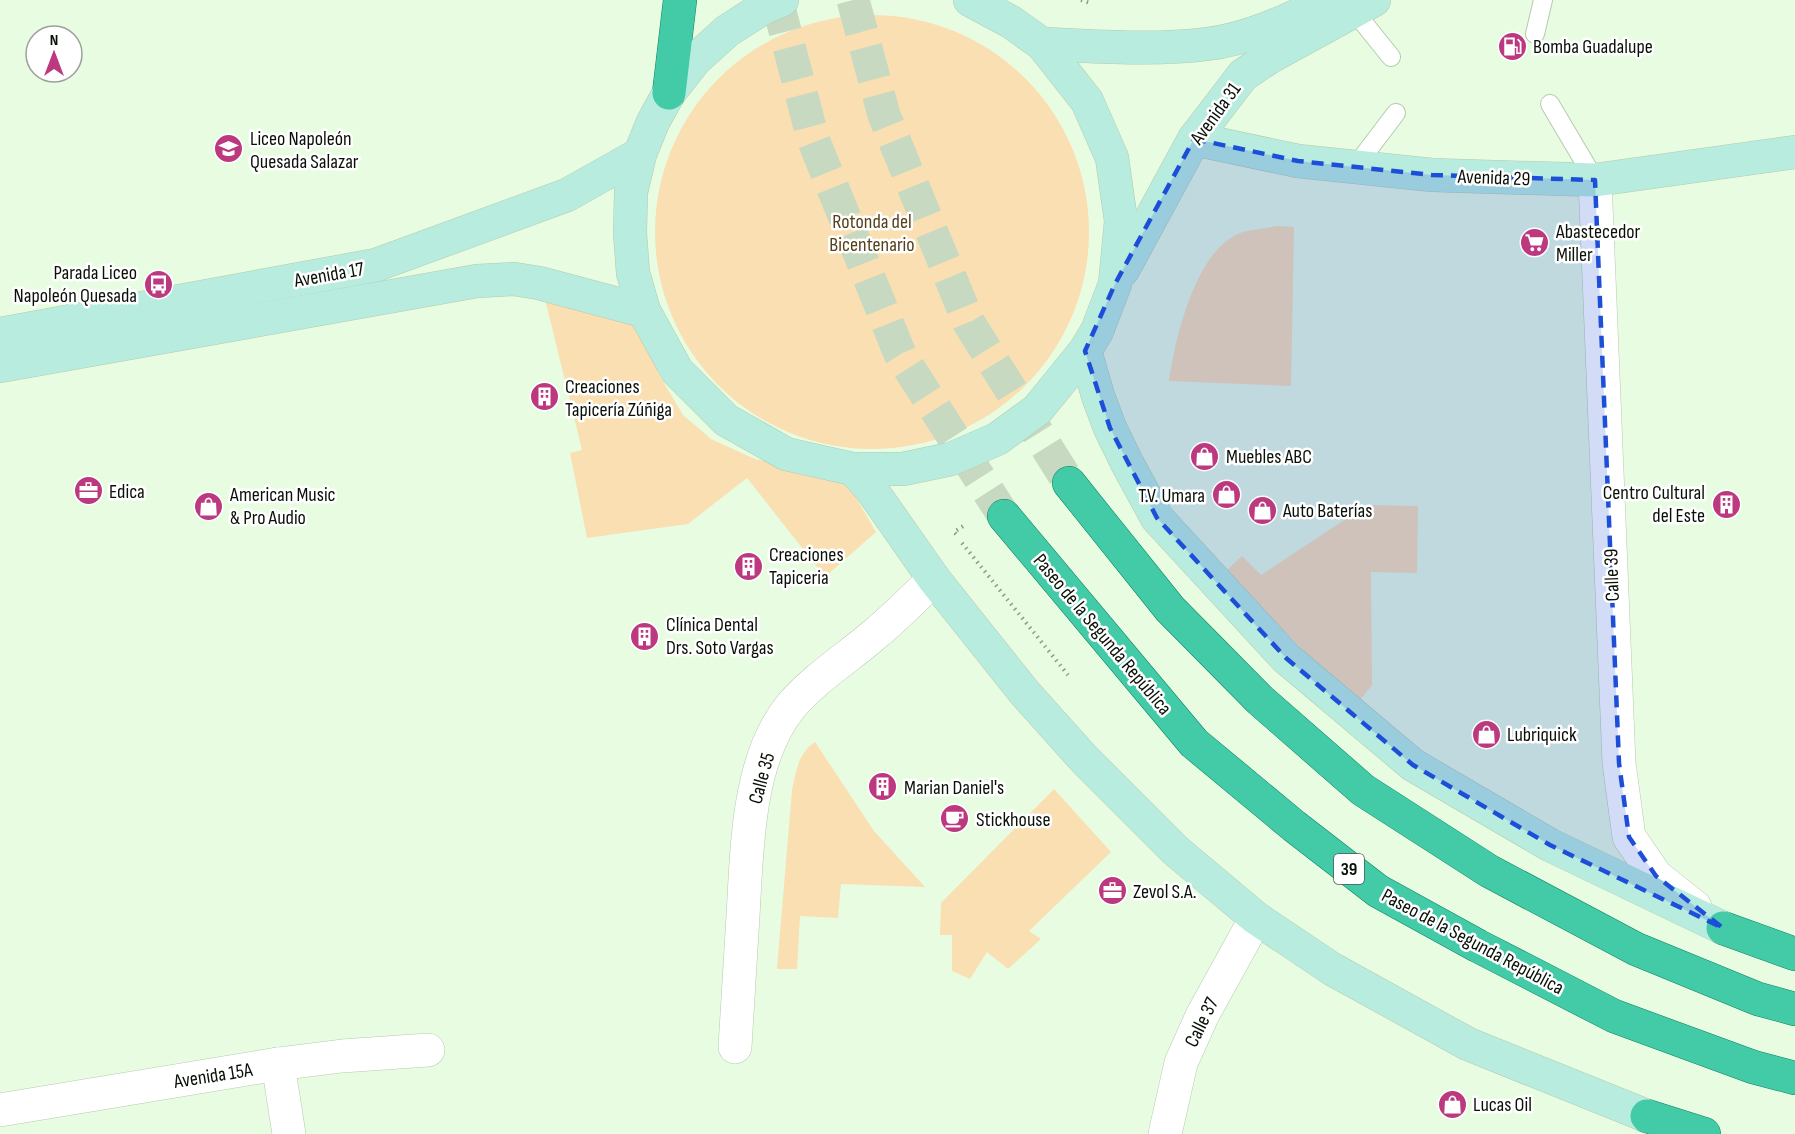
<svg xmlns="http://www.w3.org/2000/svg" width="1795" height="1134" font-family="'Sofia Sans Condensed',sans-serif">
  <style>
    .green { fill: #fadfb3 }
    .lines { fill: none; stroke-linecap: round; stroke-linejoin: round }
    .trunk-tunnel { stroke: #c7d9c1; stroke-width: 33; stroke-dasharray: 33 16; stroke-linecap: butt }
    .service-casing { stroke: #b6cab0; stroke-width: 20 }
    .minor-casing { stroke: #b6cab0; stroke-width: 34 }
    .tertiary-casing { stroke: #b6cab0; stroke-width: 34 }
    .secondary-casing { stroke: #b6cab0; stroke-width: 34 }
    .trunk-casing { stroke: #108161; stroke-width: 34 }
    .path { stroke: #8d9c89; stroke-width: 4; stroke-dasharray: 1.5 4.5; stroke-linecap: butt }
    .service { stroke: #fff; stroke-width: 18 }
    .minor { stroke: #fff; stroke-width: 33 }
    .tertiary { stroke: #fff; stroke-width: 33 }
    .secondary { stroke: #b8ecde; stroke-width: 33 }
    .trunk { stroke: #43cba8; stroke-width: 33 }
    .marked { fill: #1d4ed8; fill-opacity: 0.2; stroke: #1d4ed8; stroke-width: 4.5; stroke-dasharray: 12 8; stroke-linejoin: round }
    .labels { text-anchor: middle; stroke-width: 5; stroke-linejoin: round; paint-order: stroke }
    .shield { fill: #fff; stroke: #535851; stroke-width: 1.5 }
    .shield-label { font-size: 18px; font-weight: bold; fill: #091007 }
    .poi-label { font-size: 20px; fill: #091007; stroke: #fff; text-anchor: start }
    .street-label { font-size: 20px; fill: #091007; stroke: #fff }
    .park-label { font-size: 20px; fill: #55401a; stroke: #fff }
  </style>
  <rect width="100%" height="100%" fill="#e8fce2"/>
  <g class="green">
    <circle cx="872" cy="232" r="217"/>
    <path d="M 1276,226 L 1294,227 L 1291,386 L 1169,381 C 1175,339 1195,251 1240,233 C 1251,229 1265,229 1276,226 Z"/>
    <polygon points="543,291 633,311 649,337 658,373 683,415 711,439 755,459 836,475 854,494 876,532 825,577 747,478 688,524 587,538 570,453 582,450"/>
    <polygon points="1367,505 1418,506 1417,573 1371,572 1372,685 1356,705 1226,571 1242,556 1261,575"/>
    <path d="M 815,742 L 874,831 L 925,887 L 841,884 L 838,918 L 800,916 L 797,969 L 777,969 L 792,790 C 796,772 798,753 815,742 Z"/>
    <polygon points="1054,789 1111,852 1029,931 1041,939 1008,969 987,952 970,979 952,971 952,935 940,935 941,903"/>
  </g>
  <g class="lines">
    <g class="trunk-tunnel">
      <polyline points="777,0 813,139 900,354 1004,516"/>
      <polyline points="853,0 884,115 969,323 1069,483"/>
    </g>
    <defs>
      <g id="service">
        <polyline points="1354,11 1391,57"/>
        <polyline points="1535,34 1543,0"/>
        <polyline points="1550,104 1595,180"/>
        <polyline points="1355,167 1396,113"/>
      </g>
      <g id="minor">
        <path d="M 735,1047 C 738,1003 740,959 743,916 C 747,849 747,760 791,706 C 814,679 847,658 874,635 C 895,618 914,598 934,579"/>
        <polyline points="278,1064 289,1134"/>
        <polyline points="0,1110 278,1064 342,1056 428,1050"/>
        <polyline points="1165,1134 1181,1063 1202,1016 1256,918"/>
      </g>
      <polyline id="tertiary" points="1595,180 1619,763 1629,837 1656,876 1695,907"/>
      <g id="secondary">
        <polyline points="782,0 763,8 727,31 695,60 669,93 653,122 640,154 631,192 630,233 633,273 644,311 677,371 726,420 786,454 853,469 903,469 951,459 997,439 1037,410 1085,351 1097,331 1115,284 1121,221 1112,158 1087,101 1042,44 1011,22 970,0"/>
        <path d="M 1042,44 C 1097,46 1152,51 1207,44 C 1245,40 1294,19 1327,0"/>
        <polyline points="1194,139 1298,161 1432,175 1595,180 1795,152"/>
        <polyline points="1123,270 1194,139 1243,75 1270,57 1374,0"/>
        <polyline points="0,334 376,265 567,195 640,154"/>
        <polyline points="1085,351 1098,396 1110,428 1127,463 1157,518 1286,658 1413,765 1550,845 1723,928"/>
        <polyline points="0,366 477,281 514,279 539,283 644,311"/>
        <polyline points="853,469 871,489 934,579 1024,692 1085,760 1175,850 1256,918 1332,969 1468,1044 1647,1116"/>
      </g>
      <g id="trunk">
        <polyline points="669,93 680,0"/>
        <polyline points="1069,483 1170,609 1260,700 1363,790 1489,871 1636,949 1758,999 1795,1009"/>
        <polyline points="1004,516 1194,743 1294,826 1378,891 1478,946 1614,1016 1753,1067 1795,1078"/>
        <polyline points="1723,928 1795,954"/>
        <polyline points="1647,1116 1704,1134"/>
      </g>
    </defs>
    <use href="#service" class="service-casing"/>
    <use href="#minor" class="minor-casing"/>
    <use href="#tertiary" class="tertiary-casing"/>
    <use href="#secondary" class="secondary-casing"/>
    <use href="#trunk" class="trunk-casing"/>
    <g class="path">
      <polyline points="1081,0 1090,3"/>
      <polyline points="956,534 954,532 965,525"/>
      <polyline points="962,543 1068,675"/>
    </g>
    <use href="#service" class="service"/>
    <use href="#minor" class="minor"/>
    <use href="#tertiary" class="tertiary"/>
    <use href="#secondary" class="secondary"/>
    <use href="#trunk" class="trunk"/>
  </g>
  <path class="marked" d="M 1194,139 L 1298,161 L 1432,175 L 1595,180 L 1619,763 L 1629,837 L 1656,876 L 1723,928 L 1550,845 L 1413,765 L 1286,658 L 1157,518 L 1110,428 L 1085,351 L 1115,284 Z"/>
  <defs>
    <symbol id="fuel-disc" viewBox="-11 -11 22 22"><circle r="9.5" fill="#bc3980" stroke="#fff"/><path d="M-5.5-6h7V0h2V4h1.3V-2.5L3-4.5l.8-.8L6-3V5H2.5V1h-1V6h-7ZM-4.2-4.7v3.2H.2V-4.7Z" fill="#fff"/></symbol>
    <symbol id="school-disc" viewBox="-11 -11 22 22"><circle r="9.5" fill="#bc3980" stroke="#fff"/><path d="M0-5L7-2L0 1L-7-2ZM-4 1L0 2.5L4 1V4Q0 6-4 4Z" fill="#fff"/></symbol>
    <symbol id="supermarket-disc" viewBox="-11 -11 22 22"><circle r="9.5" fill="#bc3980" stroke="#fff"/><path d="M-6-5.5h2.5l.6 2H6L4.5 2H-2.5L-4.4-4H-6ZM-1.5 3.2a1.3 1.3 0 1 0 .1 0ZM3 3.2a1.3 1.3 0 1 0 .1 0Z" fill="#fff"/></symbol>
    <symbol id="bus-disc" viewBox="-11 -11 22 22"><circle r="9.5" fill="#bc3980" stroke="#fff"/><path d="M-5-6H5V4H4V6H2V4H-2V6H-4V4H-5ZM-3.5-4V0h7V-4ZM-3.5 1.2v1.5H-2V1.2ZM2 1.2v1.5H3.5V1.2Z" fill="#fff"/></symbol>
    <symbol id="building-disc" viewBox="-11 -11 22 22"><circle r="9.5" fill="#bc3980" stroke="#fff"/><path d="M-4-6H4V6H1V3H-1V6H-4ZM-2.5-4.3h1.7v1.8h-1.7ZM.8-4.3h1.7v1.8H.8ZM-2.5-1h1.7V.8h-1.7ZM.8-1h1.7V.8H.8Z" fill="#fff"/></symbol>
    <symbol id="shop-disc" viewBox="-11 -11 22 22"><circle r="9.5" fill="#bc3980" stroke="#fff"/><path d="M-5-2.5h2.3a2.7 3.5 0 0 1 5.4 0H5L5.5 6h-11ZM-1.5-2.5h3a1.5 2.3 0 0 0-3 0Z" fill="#fff"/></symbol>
    <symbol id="office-disc" viewBox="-11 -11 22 22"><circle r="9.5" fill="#bc3980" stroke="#fff"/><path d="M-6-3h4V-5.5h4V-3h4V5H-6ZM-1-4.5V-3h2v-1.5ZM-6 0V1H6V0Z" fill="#fff"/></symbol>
    <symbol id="cafe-disc" viewBox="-11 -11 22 22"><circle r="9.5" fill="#bc3980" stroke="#fff"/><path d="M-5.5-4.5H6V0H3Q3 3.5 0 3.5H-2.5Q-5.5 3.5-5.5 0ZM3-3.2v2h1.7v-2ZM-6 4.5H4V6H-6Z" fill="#fff"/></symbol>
  </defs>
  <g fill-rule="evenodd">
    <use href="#fuel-disc" x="1496" y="30" width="33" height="33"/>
    <use href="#school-disc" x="212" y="132" width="33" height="33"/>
    <use href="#supermarket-disc" x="1518" y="226" width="33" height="33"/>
    <use href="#bus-disc" x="142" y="268" width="33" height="33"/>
    <use href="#building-disc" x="528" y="380" width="33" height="33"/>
    <use href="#shop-disc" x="1188" y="440" width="33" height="33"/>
    <use href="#office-disc" x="72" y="474" width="33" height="33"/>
    <use href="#shop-disc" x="1210" y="478" width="33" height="33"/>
    <use href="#building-disc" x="1710" y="488" width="33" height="33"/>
    <use href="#shop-disc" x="192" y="490" width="33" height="33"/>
    <use href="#shop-disc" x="1246" y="494" width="33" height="33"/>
    <use href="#building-disc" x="732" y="550" width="33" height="33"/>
    <use href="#building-disc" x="628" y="620" width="33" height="33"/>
    <use href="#shop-disc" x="1470" y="718" width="33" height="33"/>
    <use href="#building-disc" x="866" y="770" width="33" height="33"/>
    <use href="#cafe-disc" x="938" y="802" width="33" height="33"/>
    <use href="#office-disc" x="1096" y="874" width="33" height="33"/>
    <use href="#shop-disc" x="1436" y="1088" width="33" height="33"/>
  </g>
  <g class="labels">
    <rect class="shield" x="1334" y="854" width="30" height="30" rx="4.5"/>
    <g class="shield-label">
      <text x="1349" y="875">39</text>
    </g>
    <g class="poi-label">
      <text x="1533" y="53">Bomba Guadalupe</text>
      <text x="250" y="145">Liceo Napoleón<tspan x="250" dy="23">Quesada Salazar</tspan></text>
      <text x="1556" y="238">Abastecedor<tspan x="1556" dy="23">Miller</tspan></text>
      <text x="137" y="279" text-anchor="end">Parada Liceo<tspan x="137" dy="23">Napoleón Quesada</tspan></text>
      <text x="565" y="393">Creaciones<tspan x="565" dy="23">Tapicería Zúñiga</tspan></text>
      <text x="1226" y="463">Muebles ABC</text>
      <text x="109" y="498">Edica</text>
      <text x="1705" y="499" text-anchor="end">Centro Cultural<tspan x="1705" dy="23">del Este</tspan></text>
      <text x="230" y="501">American Music<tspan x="230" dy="23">&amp; Pro Audio</tspan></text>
      <text x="1205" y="502" text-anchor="end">T.V. Umara</text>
      <text x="1283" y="517">Auto Baterías</text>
      <text x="769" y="561">Creaciones<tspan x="769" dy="23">Tapiceria</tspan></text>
      <text x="666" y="631">Clínica Dental<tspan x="666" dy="23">Drs. Soto Vargas</tspan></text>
      <text x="1507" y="741">Lubriquick</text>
      <text x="904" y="794">Marian Daniel's</text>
      <text x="976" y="826">Stickhouse</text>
      <text x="1133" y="898">Zevol S.A.</text>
      <text x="1473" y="1111">Lucas Oil</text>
    </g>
    <g class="street-label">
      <text transform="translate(1215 113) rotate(-54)" y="7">Avenida 31</text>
      <text transform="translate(1494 177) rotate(2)" y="7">Avenida 29</text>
      <text transform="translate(329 274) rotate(-10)" y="7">Avenida 17</text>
      <text transform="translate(1611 575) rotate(-92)" y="7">Calle 39</text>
      <text transform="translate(1103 634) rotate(50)" y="7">Paseo de la Segunda República</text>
      <text transform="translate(761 778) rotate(-75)" y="7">Calle 35</text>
      <text transform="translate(1473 941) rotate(28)" y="7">Paseo de la Segunda República</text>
      <text transform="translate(1201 1022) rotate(-64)" y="7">Calle 37</text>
      <text transform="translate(213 1075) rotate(-9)" y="7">Avenida 15A</text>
    </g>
    <g class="park-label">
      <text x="872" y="228">Rotonda del<tspan x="872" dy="23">Bicentenario</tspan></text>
    </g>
  </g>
  <g transform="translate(54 54)"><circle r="28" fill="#ffffff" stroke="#9d9f9c" stroke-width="1.5"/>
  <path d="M0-4.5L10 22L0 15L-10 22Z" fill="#bc3980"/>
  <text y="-9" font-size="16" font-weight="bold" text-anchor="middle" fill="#091007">N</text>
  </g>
</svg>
